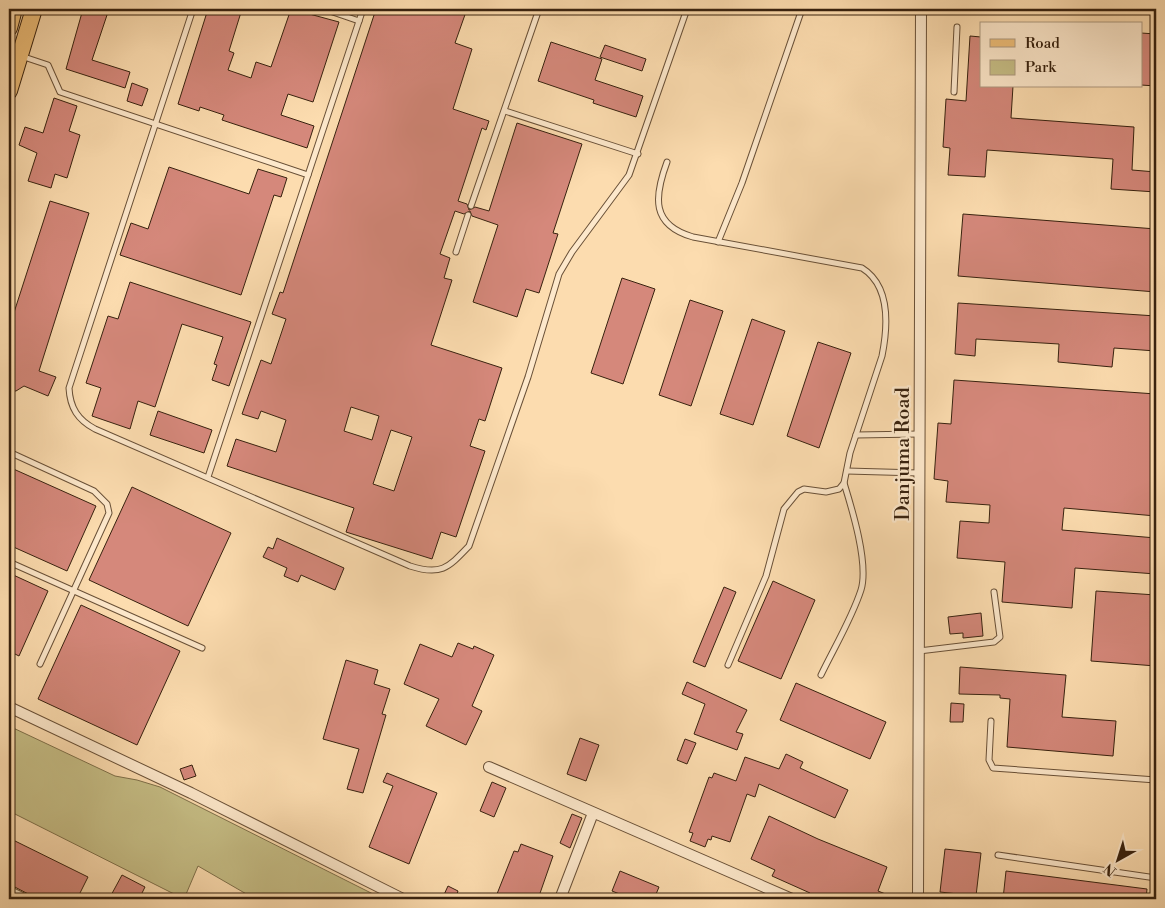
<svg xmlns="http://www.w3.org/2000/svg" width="1165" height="908" font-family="'Libre Bodoni',serif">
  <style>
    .green { fill: #c6be86; stroke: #7f704a }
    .building { fill: #d5887b; stroke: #38220f; fill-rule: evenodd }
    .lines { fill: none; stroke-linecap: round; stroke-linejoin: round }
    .lane-casing { stroke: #695037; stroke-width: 7 }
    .street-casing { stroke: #695037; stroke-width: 12 }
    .primary-casing { stroke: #38220f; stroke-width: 18 }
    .lane { stroke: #fde8cb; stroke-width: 5 }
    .street { stroke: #fde8cb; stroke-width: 10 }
    .primary { stroke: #eebe78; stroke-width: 16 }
    .labels { text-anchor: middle; stroke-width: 4.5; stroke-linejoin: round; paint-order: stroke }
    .street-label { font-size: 20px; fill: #38220f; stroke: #fde8cb }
  </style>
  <rect width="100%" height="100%" fill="#fcdcaf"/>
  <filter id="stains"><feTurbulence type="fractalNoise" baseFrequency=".004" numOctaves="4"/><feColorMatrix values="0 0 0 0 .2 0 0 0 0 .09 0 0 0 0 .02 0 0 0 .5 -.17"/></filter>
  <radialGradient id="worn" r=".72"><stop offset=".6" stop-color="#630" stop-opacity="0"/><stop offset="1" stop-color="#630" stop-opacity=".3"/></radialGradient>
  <polygon class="green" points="9,726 115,776 137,780 160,787 383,899 255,899 198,866 184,899 9,811"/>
  <g class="building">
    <polygon points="83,9 109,9 92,60 130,72 125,88 66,69"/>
    <polygon points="208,9 242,9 229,51 234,53 228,70 251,78 256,62 271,67 291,9 339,22 313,102 288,94 281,115 314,126 307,148 222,120 224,115 200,107 199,111 178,104"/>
    <path d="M 376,9 L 467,9 L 455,43 L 472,49 L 453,109 L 489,121 L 486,130 L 482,128 L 458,201 L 467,204 L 469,210 L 475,207 L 489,211 L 517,123 L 582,144 L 553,233 L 558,234 L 539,293 L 526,289 L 517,317 L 473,302 L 498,225 L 472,216 L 470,211 L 464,214 L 455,211 L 440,254 L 450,258 L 444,278 L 452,280 L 431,345 L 502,368 L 485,421 L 479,419 L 470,446 L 485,451 L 456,537 L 441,532 L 432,559 L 346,532 L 354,508 L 227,466 L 236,439 L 276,452 L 286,420 L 261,411 L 258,419 L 242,414 L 261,360 L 271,364 L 286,319 L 272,314 L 280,292 L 283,293 ZM 351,407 L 379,416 L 372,440 L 344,431 ZM 391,430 L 412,437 L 394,491 L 373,484 Z"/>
    <polygon points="1141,33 1156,34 1156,86 1141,85"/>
    <polygon points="970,36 981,37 981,86 1013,86 1011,118 1134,127 1132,170 1156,172 1156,192 1111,189 1113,159 987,150 985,177 948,175 950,148 943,147 946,99 966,101"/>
    <polygon points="551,42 602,59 595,80 643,96 636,117 593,103 594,100 538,81"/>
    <polygon points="605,45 646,59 642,71 600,57"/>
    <polygon points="132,83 148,89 142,106 127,101"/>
    <polygon points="54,98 77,106 69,131 80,135 67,178 55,174 51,188 28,181 37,153 19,145 25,127 43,133"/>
    <polygon points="169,167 249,194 258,169 287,178 281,197 274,195 241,295 120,255 131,223 148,229"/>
    <polygon points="50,201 89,213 39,371 56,377 48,396 24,386 16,391 9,391 9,328"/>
    <polygon points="963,214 1156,229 1156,292 958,276"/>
    <polygon points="622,278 655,289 623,384 591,373"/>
    <polygon points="130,282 251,322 229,386 212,380 217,365 214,364 223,337 182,324 155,407 138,401 130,429 92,416 101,388 86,383 108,316 118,319"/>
    <polygon points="690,300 723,311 691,406 659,395"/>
    <polygon points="958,303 1156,316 1156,351 1114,348 1112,367 1058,362 1059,344 976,339 975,356 955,354"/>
    <polygon points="752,319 785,331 753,425 720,414"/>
    <polygon points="818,342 851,353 819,448 787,436"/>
    <polygon points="954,380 1156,394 1156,516 1064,508 1062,530 1156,538 1156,574 1075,568 1072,608 1002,602 1005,562 957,558 960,521 989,523 990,505 946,502 948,481 934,479 938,423 951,424"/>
    <polygon points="158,411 212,430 204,453 150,435"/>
    <polygon points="9,467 96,506 67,571 9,545"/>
    <polygon points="132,487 231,533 188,626 89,580"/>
    <polygon points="277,538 344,568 335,590 301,575 298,582 284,576 287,568 263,557 268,547 273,549"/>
    <polygon points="9,573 48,591 19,656 9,651"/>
    <polygon points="773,581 815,600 781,679 738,661"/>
    <polygon points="724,587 736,592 705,667 693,662"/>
    <polygon points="1096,591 1156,595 1156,666 1091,661"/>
    <polygon points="81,605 180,651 137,745 38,699"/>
    <polygon points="981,613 983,636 963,638 963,633 950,634 948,617"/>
    <polygon points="458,643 473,649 474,646 494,655 472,706 482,711 466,745 426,726 439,699 404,684 420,644 452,657"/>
    <polygon points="346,660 378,670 374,684 390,689 382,714 386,715 363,793 347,789 359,749 323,739"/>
    <polygon points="960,667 1066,675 1062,717 1116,721 1113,756 1007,747 1010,699 1000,698 1000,695 959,694"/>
    <polygon points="687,682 747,710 736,732 743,734 737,750 694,734 705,704 682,694"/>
    <polygon points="796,683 886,722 870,759 780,720"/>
    <polygon points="951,703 964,704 963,722 950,722"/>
    <polygon points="580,738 599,745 586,781 567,774"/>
    <polygon points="685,739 696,743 687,764 677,760"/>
    <polygon points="786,754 803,762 800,768 848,790 835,818 759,784 755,797 747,794 730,842 712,836 711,840 708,839 705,847 690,841 693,833 689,832 709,777 712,778 714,773 736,781 745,757 779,769"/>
    <polygon points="192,765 196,776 184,780 180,769"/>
    <polygon points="387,773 437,793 409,864 369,847 393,786 383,782"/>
    <polygon points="492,782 506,788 494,817 480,811"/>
    <polygon points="572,814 582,818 570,848 560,843"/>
    <polygon points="769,816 818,839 887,867 878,891 898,899 819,899 809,896 810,893 772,876 775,870 751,859"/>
    <polygon points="9,838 88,877 77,899 38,899 9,884"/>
    <polygon points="521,844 553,856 538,899 495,899 514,851 518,852"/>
    <polygon points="945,849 981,853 976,896 940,892"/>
    <polygon points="620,871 659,887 654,899 632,899 612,891"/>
    <polygon points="1006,871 1147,889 1146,899 1003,899"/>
    <polygon points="122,875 145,887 139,899 109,899"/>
    <polygon points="448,886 458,891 455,899 442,899"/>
  </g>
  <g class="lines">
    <defs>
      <g id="lane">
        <path d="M 193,9 L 69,388 C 70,408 78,420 95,429 L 410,566 C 441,576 448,568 469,546 L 528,377 L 559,274 L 572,252 L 629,175 L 687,9"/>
        <polyline points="324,9 359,21"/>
        <polyline points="21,56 48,65 60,92 308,175"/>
        <polyline points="954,92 957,27"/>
        <polyline points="505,111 638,154"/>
        <path d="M 667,162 C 654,197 651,225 693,237 L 862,268 C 891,286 888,326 882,356 L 850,453 L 844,483 L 839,489 L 826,492 L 804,489 L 798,492 L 784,509 L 766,576 L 728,665"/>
        <polyline points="471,206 539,9"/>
        <polyline points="718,242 742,183 802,9"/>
        <polyline points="456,252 468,215"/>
        <polyline points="856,435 919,434"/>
        <polyline points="9,452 94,491 107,504 109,513 40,664"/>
        <polyline points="847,471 919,473"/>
        <polyline points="208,477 363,9"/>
        <polyline points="9,562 202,648"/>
        <polyline points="919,651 994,642 1000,637 994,592"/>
        <path d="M 821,675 C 834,648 852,618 861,590 C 869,564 852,509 844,483"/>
        <polyline points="991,721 989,760 993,768 1156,780"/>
        <polyline points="998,855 1156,878"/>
        <polyline points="9,889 30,899"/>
      </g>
      <g id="street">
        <polyline points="9,707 191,793 403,899"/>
        <polyline points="489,767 792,899"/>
        <polyline points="560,899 593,813"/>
        <polyline points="918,899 921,9"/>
      </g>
      <g id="primary">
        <polyline points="9,28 14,9"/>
        <polyline points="9,91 34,9"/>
      </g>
    </defs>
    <use href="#lane" class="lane-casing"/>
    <use href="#street" class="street-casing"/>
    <use href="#primary" class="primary-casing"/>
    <use href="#lane" class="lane"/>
    <use href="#street" class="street"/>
    <use href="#primary" class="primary"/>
  </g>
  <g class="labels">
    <g class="street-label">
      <text transform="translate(902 454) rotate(-90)" y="7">Danjuma Road</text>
    </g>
  </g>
  <rect width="1165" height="908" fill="none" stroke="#fcdcaf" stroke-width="30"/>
  <rect x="10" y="10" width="1145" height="888" fill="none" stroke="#38220f" stroke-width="2.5"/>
  <rect x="15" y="15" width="1135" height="878" fill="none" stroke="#38220f"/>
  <rect x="980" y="22" width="162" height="65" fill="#fde8cb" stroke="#ae9980"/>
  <rect x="990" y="39" width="25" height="8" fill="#eebe78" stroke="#ae9980"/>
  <text x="1025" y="48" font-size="15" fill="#38220f">Road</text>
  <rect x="990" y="60" width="25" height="15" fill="#c6be86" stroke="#ae9980"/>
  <text x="1025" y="72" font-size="15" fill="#38220f">Park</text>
  <g transform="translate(1118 860) rotate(219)" stroke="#fde8cb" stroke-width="4" paint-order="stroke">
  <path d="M0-4L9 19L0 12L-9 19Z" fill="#38220f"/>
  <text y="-8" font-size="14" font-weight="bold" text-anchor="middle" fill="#38220f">N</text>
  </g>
  <rect width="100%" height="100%" filter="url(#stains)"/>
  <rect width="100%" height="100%" fill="url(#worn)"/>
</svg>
